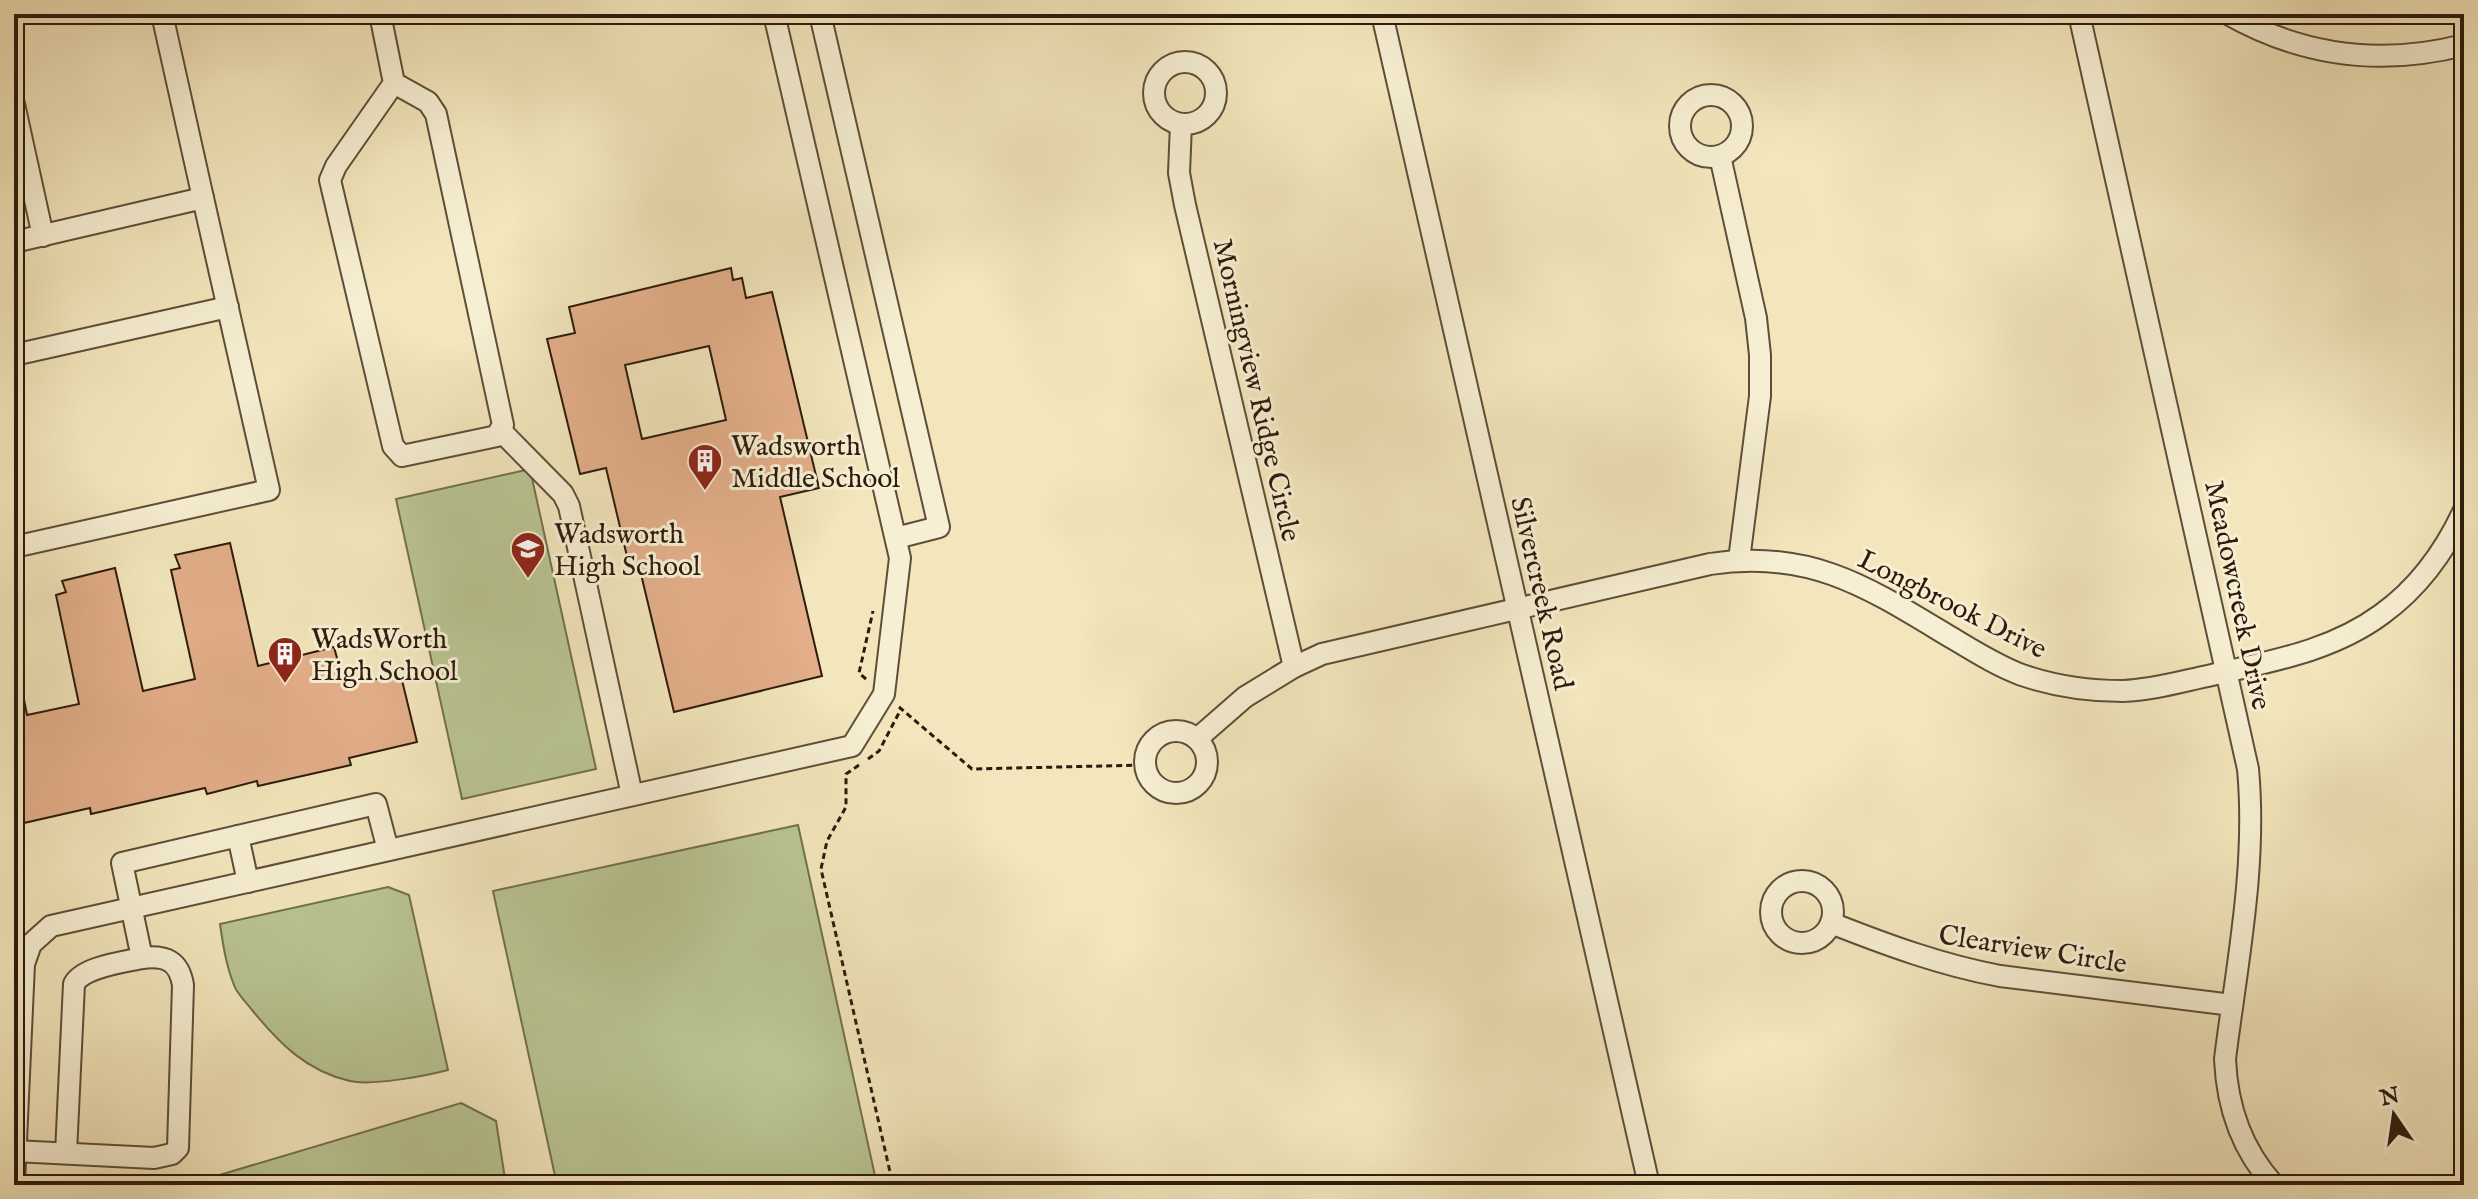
<svg xmlns="http://www.w3.org/2000/svg" width="2478" height="1199" font-family="'IM FELL English',serif">
  <style>
    .green { fill: #b9c592; stroke: #727050; stroke-width: 2 }
    .building { fill: #e3af8a; stroke: #2c1b0d; stroke-width: 2; fill-rule: evenodd }
    .lines { fill: none; stroke-linecap: round; stroke-linejoin: round }
    .minor-casing { stroke: #5e4e39; stroke-width: 24 }
    .path { stroke: #2c1b0d; stroke-width: 3; stroke-dasharray: 6 4; stroke-linecap: butt }
    .minor { stroke: #f7efd3; stroke-width: 20 }
    .labels { text-anchor: middle; stroke-width: 6; stroke-linejoin: round; paint-order: stroke }
    .street-label { font-size: 28px; fill: #2c1b0d; stroke: #f7efd3 }
    .poi-label { font-size: 28px; fill: #2c1b0d; stroke: #f7efd3; text-anchor: start }
  </style>
  <rect width="100%" height="100%" fill="#f3e6bc"/>
  <filter id="stains"><feTurbulence type="fractalNoise" baseFrequency=".0025" numOctaves="4"/><feColorMatrix values="0 0 0 0 .2 0 0 0 0 .09 0 0 0 0 .02 0 0 0 .5 -.17"/></filter>
  <radialGradient id="worn" r=".72"><stop offset=".6" stop-color="#630" stop-opacity="0"/><stop offset="1" stop-color="#630" stop-opacity=".3"/></radialGradient>
  <g class="green">
    <polygon points="530,469 596,769 462,799 396,499"/>
    <polygon points="798,825 877,1185 557,1185 493,891"/>
    <path d="M 388,887 L 409,895 L 448,1070 C 425,1076 372,1086 350,1081 C 306,1071 279,1043 252,1010 C 246,1002 237,994 234,985 C 226,965 223,945 220,924 Z"/>
    <polygon points="461,1103 496,1121 506,1185 186,1185"/>
  </g>
  <g class="building">
    <path d="M 731,268 L 733,280 L 742,278 L 746,298 L 772,292 L 819,488 L 780,497 L 822,676 L 674,712 L 640,570 L 630,569 L 606,468 L 580,474 L 547,339 L 575,333 L 569,307 ZM 709,346 L 726,420 L 642,439 L 625,365 Z"/>
    <polygon points="230,543 258,666 334,647 341,673 367,667 370,680 401,676 417,742 349,758 351,765 258,786 257,781 207,794 205,788 91,814 90,808 24,823 16,782 14,783 14,684 21,684 27,715 79,704 56,595 66,592 62,581 115,568 143,691 195,679 171,570 180,568 175,555"/>
  </g>
  <g class="lines">
    <defs>
      <g id="minor">
        <polyline points="162,14 203,198"/>
        <polyline points="380,14 394,83 336,166 330,180 393,446 402,456 497,436 503,425 436,114 428,102 394,83"/>
        <polyline points="820,14 939,527 896,538"/>
        <polyline points="1382,14 1649,1185"/>
        <path d="M 2079,14 L 2248,769 C 2257,866 2237,963 2225,1059 C 2227,1107 2241,1149 2274,1185"/>
        <path d="M 2228,14 C 2302,56 2382,66 2464,45"/>
        <circle cx="1185" cy="93" r="31"/>
        <circle cx="1711" cy="126" r="31"/>
        <polyline points="14,104 43,236"/>
        <polyline points="1181,124 1179,173 1185,205 1294,667"/>
        <polyline points="1720,156 1756,318 1760,355 1760,396 1739,560"/>
        <polyline points="14,242 203,198 269,490 14,547"/>
        <polyline points="14,355 228,307"/>
        <polyline points="500,430 563,494 569,506 632,795"/>
        <circle cx="1176" cy="762" r="31"/>
        <path d="M 1198,738 L 1245,697 L 1294,667 L 1322,654 L 1710,564 C 1809,549 1866,586 1947,635 C 1971,649 1995,665 2022,675 C 2054,686 2089,691 2123,691 C 2153,690 2183,681 2212,675 C 2272,661 2332,651 2382,614 C 2418,588 2445,551 2464,510"/>
        <polyline points="238,836 248,882"/>
        <circle cx="1802" cy="912" r="31"/>
        <path d="M 1831,923 C 1887,945 1941,965 2000,976 L 2232,1005"/>
        <path d="M 14,1151 L 154,1158 L 172,1154 L 178,1148 L 183,985 C 179,961 166,955 142,958 L 122,863 L 376,804 L 388,850"/>
        <path d="M 66,1153 L 74,984 C 83,967 124,962 142,958"/>
        <polyline points="14,1185 24,964 31,944 51,926 852,746 884,694 900,558 774,14"/>
        <polyline points="2463,1185 2464,1184"/>
      </g>
    </defs>
    <use href="#minor" class="minor-casing"/>
    <g class="path">
      <polyline points="866,679 859,673 873,611"/>
      <polyline points="899,707 972,769 1145,765"/>
      <polyline points="868,759 879,751 901,709"/>
      <polyline points="859,765 846,774 846,807 827,841 821,869 893,1185"/>
    </g>
    <use href="#minor" class="minor"/>
  </g>
  <defs>
    <symbol id="building-pin" viewBox="-11 -11 22 30"><path d="M0 17L-7.5 6A9.5 9.5 0 1 1 7.5 6Z" fill="#8f2418" stroke="#f7efd3"/><path d="M-4-6H4V6H1V3H-1V6H-4ZM-2.5-4.3h1.7v1.8h-1.7ZM.8-4.3h1.7v1.8H.8ZM-2.5-1h1.7V.8h-1.7ZM.8-1h1.7V.8H.8Z" fill="#fff"/></symbol>
    <symbol id="school-pin" viewBox="-11 -11 22 30"><path d="M0 17L-7.5 6A9.5 9.5 0 1 1 7.5 6Z" fill="#8f2418" stroke="#f7efd3"/><path d="M0-5L7-2L0 1L-7-2ZM-4 1L0 2.5L4 1V4Q0 6-4 4Z" fill="#fff"/></symbol>
  </defs>
  <g fill-rule="evenodd">
    <use href="#building-pin" x="685" y="441" width="40" height="54"/>
    <use href="#school-pin" x="508" y="529" width="40" height="54"/>
    <use href="#building-pin" x="265" y="634" width="40" height="54"/>
  </g>
  <g class="labels">
    <g class="street-label">
      <text transform="translate(1258 390) rotate(77)" y="10">Morningview Ridge Circle</text>
      <text transform="translate(1543 593) rotate(77)" y="10">Silvercreek Road</text>
      <text transform="translate(2239 595) rotate(78)" y="10">Meadowcreek Drive</text>
      <text transform="translate(1953 603) rotate(27)" y="10">Longbrook Drive</text>
      <text transform="translate(2033 948) rotate(9)" y="10">Clearview Circle</text>
    </g>
    <g class="poi-label">
      <text x="731" y="455">Wadsworth<tspan x="731" dy="32">Middle School</tspan></text>
      <text x="554" y="543">Wadsworth<tspan x="554" dy="32">High School</tspan></text>
      <text x="311" y="648">WadsWorth<tspan x="311" dy="32">High School</tspan></text>
    </g>
  </g>
  <rect width="2478" height="1199" fill="none" stroke="#f3e6bc" stroke-width="48"/>
  <rect x="16" y="16" width="2446" height="1167" fill="none" stroke="#2c1b0d" stroke-width="4"/>
  <rect x="24" y="24" width="2430" height="1151" fill="none" stroke="#2c1b0d" stroke-width="2"/>
  <g transform="translate(2394 1115) rotate(347)" stroke="#f7efd3" stroke-width="6" paint-order="stroke">
  <path d="M0-6L14 30L0 20L-14 30Z" fill="#2c1b0d"/>
  <text y="-12" font-size="22" font-weight="bold" text-anchor="middle" fill="#2c1b0d">N</text>
  </g>
  <rect width="100%" height="100%" filter="url(#stains)"/>
  <rect width="100%" height="100%" fill="url(#worn)"/>
</svg>
